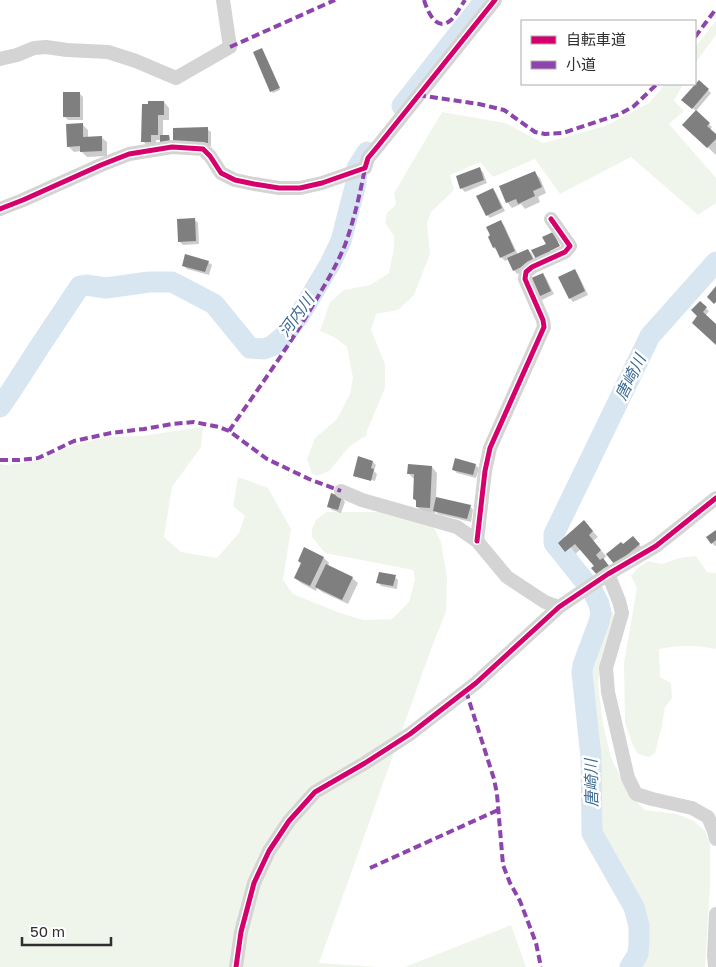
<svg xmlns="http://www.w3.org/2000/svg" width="716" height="967" font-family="'Golos Text','Noto Sans JP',sans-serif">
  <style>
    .green { fill: #f0f5ec }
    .shadow { fill: #0003 }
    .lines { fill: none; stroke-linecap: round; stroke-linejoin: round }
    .river { stroke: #d8e6f2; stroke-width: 21 }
    .building { fill: #7f7f7f }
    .street { stroke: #d4d4d4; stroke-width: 14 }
    .quiet { stroke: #8e44ad; stroke-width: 4; stroke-dasharray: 8 4; stroke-linecap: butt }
    .cycleway-casing { stroke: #fff; stroke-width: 8 }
    .cycleway { stroke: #d6006c; stroke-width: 5 }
    .labels { text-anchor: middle; stroke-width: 5; stroke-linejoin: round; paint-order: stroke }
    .water-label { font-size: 16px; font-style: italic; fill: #3a6a94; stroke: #fff }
  </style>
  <rect width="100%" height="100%" fill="#fff"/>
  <g class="green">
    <polygon points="716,21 716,35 695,63 695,47"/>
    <polygon points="665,84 683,84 674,101 684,111 669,124 716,178 716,203 698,215 631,157 560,194 535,159 493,177 480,162 450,175 454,190 431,212 427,223 430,254 414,295 398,310 376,314 371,330 385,364 385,388 367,431 367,435 349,447 329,471 317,476 312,473 307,459 315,438 337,419 350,394 353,378 347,347 336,338 320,331 330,302 344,290 370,285 389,273 394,248 394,236 385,223 387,213 396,204 394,193 442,112 505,123 543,143 605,126 649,103"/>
    <polygon points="203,427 201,447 172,487 164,537 181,552 217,558 239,533 245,516 233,506 238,477 268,488 291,529 283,580 293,594 340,613 364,620 392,619 409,602 415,579 413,570 325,553 312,537 312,529 316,520 326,512 386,512 434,528 441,542 447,577 446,612 431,649 319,963 379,967 0,967 0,464 5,465 24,463 44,458 68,447 105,437 141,436"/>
    <path d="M 696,556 L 707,572 L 716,573 L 716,649 C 697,645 678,645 659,649 L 660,677 L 671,683 L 672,698 L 665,707 L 662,726 L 655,753 L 649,757 L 638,754 L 632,743 L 625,723 L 624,663 L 637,588 L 631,576 L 638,568 L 648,561 L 662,564 L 679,558 Z"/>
    <polygon points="606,610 610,610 613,613 614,618 601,658 598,684 603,724 611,758 630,795 645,810 677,814 694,821 705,831 710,844 710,886 705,967 634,967 639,959 642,929 637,906 601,846 594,830 594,759 586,676 589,659 603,613"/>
    <polygon points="511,925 526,967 405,967"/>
  </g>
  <g class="shadow">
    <polygon points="262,49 280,90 273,93 271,91"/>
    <polygon points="708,90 711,93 696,111 687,103"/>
    <polygon points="79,93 83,97 83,120 68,120 64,116"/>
    <polygon points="164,102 169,108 169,120 163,120 163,137 169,136 170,138 170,146 162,140 156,140 156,147 148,147 143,141"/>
    <polygon points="696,112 712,127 710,130 716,136 716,155 684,125"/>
    <polygon points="82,124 88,130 88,138 101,137 107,142 107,156 87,157 81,151 74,152 68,146"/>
    <polygon points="207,129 211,132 211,146 178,146"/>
    <polygon points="479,169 483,172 487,183 465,192 461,188"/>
    <polygon points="534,172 540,178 546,193 538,197 540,202 525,209 521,204 512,208 507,202"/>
    <polygon points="493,189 496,193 505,211 490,218 487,215"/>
    <polygon points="195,220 198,223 199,244 183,245 180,242"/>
    <polygon points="500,222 504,225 518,255 528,250 532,254 537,265 517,274 514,270 509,259 505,261 501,257 498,251 494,248 489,237"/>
    <polygon points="208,262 212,265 209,275 187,269 183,265"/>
    <polygon points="574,271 578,274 588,295 573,302 570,298"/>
    <polygon points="543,274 546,278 554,294 542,300 539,296"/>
    <polygon points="700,303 709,311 705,316 716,325 716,344 699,317"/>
    <polygon points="373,462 376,465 374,471 377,474 375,481 356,475 356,478 354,475"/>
    <polygon points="475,465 479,468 476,478 457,473 453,469"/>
    <polygon points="432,467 437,473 436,498 470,506 473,510 471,522 438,514 435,511 435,513 423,512 417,507 417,502 414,499 414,479 409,474"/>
    <polygon points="342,498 345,502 341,513 332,510 328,506"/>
    <polygon points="590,528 598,537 593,541 606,556 621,543 623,546 633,537 642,548 619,568 608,555 595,566 581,549 572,557 559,543"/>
    <polygon points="716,532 716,546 715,546 712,543"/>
    <polygon points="324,558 329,563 328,566 352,578 358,583 348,604 322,592 317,588 316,591 301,583 295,578"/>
    <polygon points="395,577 398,580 397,589 381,586 378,582"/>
  </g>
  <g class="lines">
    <g class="river">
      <polyline points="402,106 485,0"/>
      <polyline points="0,407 11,391 40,346 80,286 86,285 106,288 149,282 172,282 214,304 250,348 264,349 272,346 283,337 299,316 314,291 330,264 341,241 356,183 357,168 367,152"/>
      <polyline points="586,583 554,543 554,534 650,336 716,262"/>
      <polyline points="592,590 599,604 601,613 599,622 583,665 582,673 591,757 592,833 634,907 639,926 639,942 638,954 630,967"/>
    </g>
  </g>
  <g class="building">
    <polygon points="262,48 280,88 270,92 253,52"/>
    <polygon points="699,80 709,89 692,109 681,100"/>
    <rect x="63" y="92" width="17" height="25"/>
    <polygon points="148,101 164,101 164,115 158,115 158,135 151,135 151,142 141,142 142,104 148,104"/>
    <polygon points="696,110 710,123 707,126 716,134 716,139 707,148 682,125"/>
    <polygon points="83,123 83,137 102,136 102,151 80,152 80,146 67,147 66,124"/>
    <polygon points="208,127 208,143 173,143 173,128"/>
    <polygon points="160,135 169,135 170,145 160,145"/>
    <polygon points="480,167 484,180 460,189 456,176"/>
    <polygon points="535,171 542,187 533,191 535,196 518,204 516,199 506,203 499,186"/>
    <polygon points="493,188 502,208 486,216 476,196"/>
    <polygon points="195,218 196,241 178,242 177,219"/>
    <polygon points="501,220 515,251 500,258 495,247 493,248 488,237 490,235 486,227"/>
    <polygon points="553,232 560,246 550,251 551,254 537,261 531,250 546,244 542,237"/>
    <polygon points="528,249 534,261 513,271 507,258"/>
    <polygon points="185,254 209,261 205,272 182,266"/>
    <polygon points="575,269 585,291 569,299 558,277"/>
    <polygon points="543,273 551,291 538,297 529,279"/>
    <polygon points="716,286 716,302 714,304 707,297"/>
    <polygon points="700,301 707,307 703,312 716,324 716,345 692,323 697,316 691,310"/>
    <polygon points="358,456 373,461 371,468 374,469 371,481 353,476"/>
    <polygon points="455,458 476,464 473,475 452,470"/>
    <polygon points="408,464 432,466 430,508 416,507 416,500 413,499 414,474 407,474"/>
    <polygon points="331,493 342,497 338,510 327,507"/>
    <polygon points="436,497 471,505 467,519 433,511"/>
    <polygon points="584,520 593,531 589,535 601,550 596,555 600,560 603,558 609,566 598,576 591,568 594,566 575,544 565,552 558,543"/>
    <polygon points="716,530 716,540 711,544 706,537"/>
    <polygon points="633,536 640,544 615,565 606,554 621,542 623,544"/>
    <polygon points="304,547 324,557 310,586 294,578 301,563 298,561"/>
    <polygon points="326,564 353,577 342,600 315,587"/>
    <polygon points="379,572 396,575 393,586 376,583"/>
  </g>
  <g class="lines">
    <g class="street">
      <polyline points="0,59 17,55 34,48 46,47 67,50 108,52 136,61 176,78 230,47 223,0"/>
      <polyline points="0,209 23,200 101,165 129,154 172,147 203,149 210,156 221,173 235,180 254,184 279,188 300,188 322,183 365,168 368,158 378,146 495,0"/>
      <polyline points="341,491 362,500 457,527 477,541 507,577 545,602 559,607"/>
      <polyline points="477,541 485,471 490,448 544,327 543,320 525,279 526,272 532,267 565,252 570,246 551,219"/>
      <polyline points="608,574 619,601 622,613 606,668 608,692 628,778 636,794 652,799 692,808 708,817 714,831 716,839"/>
      <polyline points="236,967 241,932 254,883 269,851 289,821 315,792 365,763 410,734 476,683 559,607 608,574 656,546 716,498"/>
      <polyline points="715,967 714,955 716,914"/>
    </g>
    <g class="quiet">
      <path d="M 424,0 C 427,10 436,33 451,20 C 456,15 461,6 465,0"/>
      <polyline points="695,37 716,9"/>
      <polyline points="230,47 335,0"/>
      <polyline points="418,95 479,104 504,110 535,132 545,134 563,133 620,114 634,106 657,84"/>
      <path d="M 229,431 C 260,386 293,341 320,293 C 329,278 338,262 345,245 C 354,220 360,194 365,168"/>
      <polyline points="0,460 19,460 38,458 49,453 74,441 111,433 144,429 172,424 194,422 219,427 229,431 267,459 309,479 341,491"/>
      <polyline points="466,691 494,779 497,794 503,865 510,883 520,901 536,943 541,967"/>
      <polyline points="370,868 498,810"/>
    </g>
    <defs>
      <g id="cycleway">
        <polyline points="0,209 23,200 101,165 129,154 172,147 203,149 210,156 221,173 235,180 254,184 279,188 300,188 322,183 365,168 368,158 378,146 495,0"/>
        <polyline points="477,541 485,471 490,448 544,327 543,320 525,279 526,272 532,267 565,252 570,246 551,219"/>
        <polyline points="236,967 241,932 254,883 269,851 289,821 315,792 365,763 410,734 476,683 559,607 608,574 656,546 716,498"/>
      </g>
    </defs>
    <use href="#cycleway" class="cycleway-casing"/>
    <use href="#cycleway" class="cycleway"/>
  </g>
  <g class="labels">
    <g class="water-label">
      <text transform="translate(296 315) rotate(-54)" y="6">河内川</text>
      <text transform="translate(630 377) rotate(-64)" y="6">唐崎川</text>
      <text transform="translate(591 783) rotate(-91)" y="6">唐崎川</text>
    </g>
  </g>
  <rect x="521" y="20" width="175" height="65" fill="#ffffff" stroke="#acacac"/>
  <rect x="531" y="36" width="25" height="8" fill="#d6006c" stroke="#acacac"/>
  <text x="566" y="45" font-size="15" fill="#2f2f2f">自転車道</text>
  <rect x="531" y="61" width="25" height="8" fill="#8e44ad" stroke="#acacac"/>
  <text x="566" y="70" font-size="15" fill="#2f2f2f">小道</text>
  <path d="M22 937v8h89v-8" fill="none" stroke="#2f2f2f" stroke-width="2.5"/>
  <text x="30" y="937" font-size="15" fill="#2f2f2f" stroke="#ffffff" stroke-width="4" paint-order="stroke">50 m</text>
</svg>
